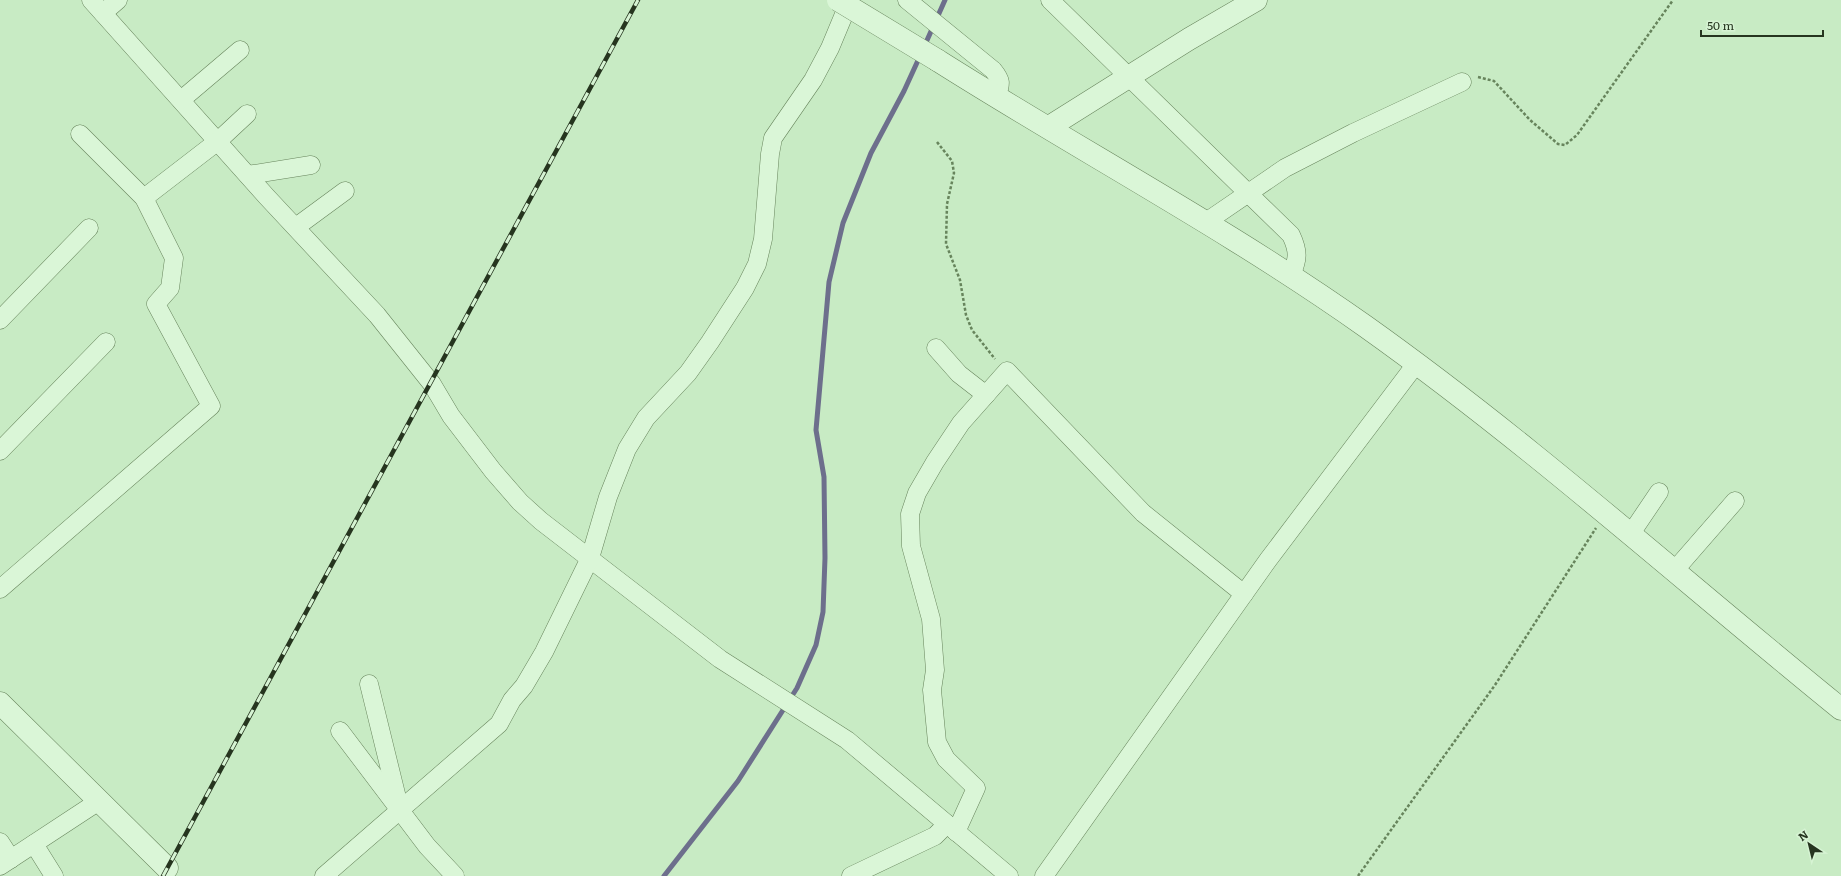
<svg xmlns="http://www.w3.org/2000/svg" width="1841" height="876" font-family="Literata,serif">
  <style>
    .lines { fill: none; stroke-linecap: round; stroke-linejoin: round }
    .stream { stroke: #6d6f8c; stroke-width: 5 }
    .minor-casing { stroke: #67845c; stroke-width: 19 }
    .tertiary-casing { stroke: #67845c; stroke-width: 23 }
    .path { stroke: #67845c; stroke-width: 2.5; stroke-dasharray: 3 2; stroke-linecap: butt }
    .minor { stroke: #daf6d7; stroke-width: 18 }
    .tertiary { stroke: #daf6d7; stroke-width: 22 }
    .rail-casing { stroke: #26351f; stroke-width: 4.5 }
    .rail { stroke: #d6f3d3; stroke-width: 3; stroke-dasharray: 9; stroke-linecap: butt }
    .tertiary-bridge-casing { stroke: #67845c; stroke-width: 23; stroke-linecap: butt }
    .tertiary-bridge { stroke: #daf6d7; stroke-width: 22 }
  </style>
  <rect width="100%" height="100%" fill="#c8ebc4"/>
  <g class="lines">
    <g class="stream">
      <polyline points="924,47 945,0"/>
      <polyline points="664,876 738,781 797,688 816,645 823,612 825,558 824,477 816,430 829,282 843,223 871,153 904,91 920,56"/>
    </g>
    <defs>
      <g id="minor">
        <polyline points="91,0 266,196 377,315 432,384 451,416 493,471 520,502 541,521 720,659 847,740 1009,876"/>
        <path d="M 907,0 L 993,70 C 1002,81 1001,83 997,96"/>
        <path d="M 1050,0 L 1291,235 C 1299,252 1298,259 1291,276"/>
        <polyline points="103,13 118,0"/>
        <polyline points="181,100 240,50"/>
        <polyline points="248,175 311,165"/>
        <polyline points="144,198 218,141 247,114"/>
        <polyline points="1206,222 1285,168 1353,133 1462,82"/>
        <polyline points="296,227 345,191"/>
        <polyline points="0,320 89,228"/>
        <polyline points="936,348 959,374 986,395"/>
        <polyline points="0,451 106,342"/>
        <polyline points="1630,535 1659,492"/>
        <polyline points="1674,571 1735,501"/>
        <polyline points="0,589 211,406 156,304 170,288 174,258 144,198 80,134"/>
        <polyline points="369,684 398,802"/>
        <polyline points="340,731 427,846 455,876"/>
        <polyline points="956,832 976,788 946,759 937,742 932,690 935,670 931,619 911,546 910,514 917,493 935,462 961,423 1007,371 1143,513 1244,594"/>
        <polyline points="0,842 11,859"/>
        <polyline points="34,844 54,876"/>
        <polyline points="0,866 99,801"/>
        <polyline points="324,876 499,724 512,700 524,686 544,652 590,558 608,497 627,449 646,418 688,373 710,342 745,288 757,264 763,239 770,154 773,138 813,80 830,48 850,0"/>
        <polyline points="851,876 935,836 947,824"/>
        <polyline points="1044,876 1268,560 1416,364"/>
      </g>
      <g id="tertiary">
        <path d="M 937,60 C 1079,150 1228,229 1365,326 C 1531,444 1683,581 1841,709"/>
        <polyline points="1049,127 1189,39 1256,0"/>
        <polyline points="0,703 167,868"/>
      </g>
    </defs>
    <use href="#minor" class="minor-casing"/>
    <use href="#tertiary" class="tertiary-casing"/>
    <g class="path">
      <polyline points="1478,77 1494,81 1530,120 1558,144 1565,145 1577,135 1673,0"/>
      <polyline points="937,142 952,161 954,173 947,204 946,244 960,280 966,315 972,330 995,359"/>
      <polyline points="1358,876 1495,685 1596,528"/>
    </g>
    <use href="#minor" class="minor"/>
    <use href="#tertiary" class="tertiary"/>
    <defs>
      <polyline id="rail" points="163,876 638,0"/>
    </defs>
    <use href="#rail" class="rail-casing"/>
    <use href="#rail" class="rail"/>
    <defs>
      <polyline id="tertiary-bridge" points="838,0 937,60"/>
    </defs>
    <use href="#tertiary-bridge" class="tertiary-bridge-casing"/>
    <use href="#tertiary-bridge" class="tertiary-bridge"/>
  </g>
  <g transform="translate(1809 844) rotate(325)" stroke="#d6f3d3" stroke-width="3" paint-order="stroke">
  <path d="M0-3L7 15L0 10L-7 15Z" fill="#26351f"/>
  <text y="-6" font-size="11" font-weight="bold" text-anchor="middle" fill="#26351f">N</text>
  </g>
  <path d="M1701 30v6h122v-6" fill="none" stroke="#26351f" stroke-width="2"/>
  <text x="1707" y="30" font-size="12" fill="#26351f" stroke="#d6f3d3" stroke-width="3" paint-order="stroke">50 m</text>
</svg>
